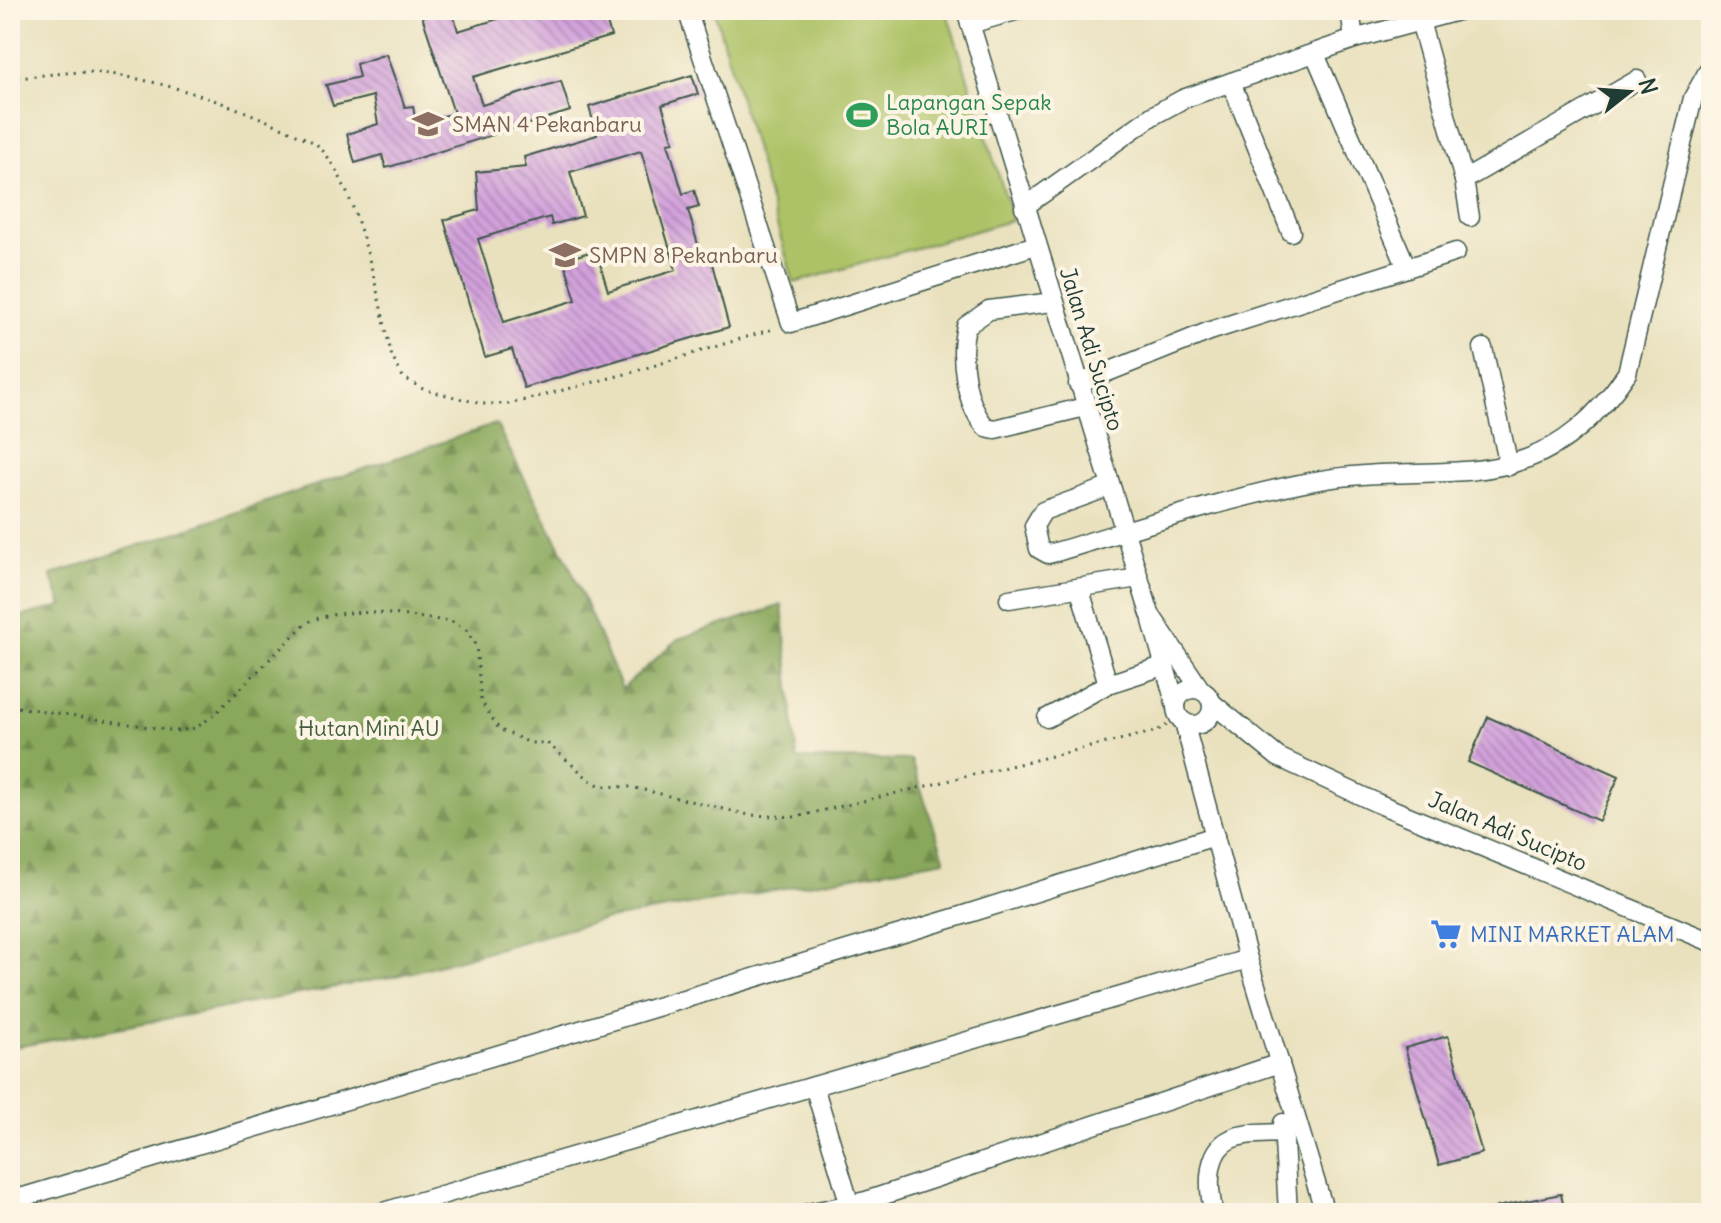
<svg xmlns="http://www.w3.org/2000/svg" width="1721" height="1223" font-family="Delius,sans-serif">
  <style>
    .forest { fill: url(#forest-firs); stroke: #547248; stroke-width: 2 }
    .garden { fill: #adc266; stroke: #66804d; stroke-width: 2 }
    .building { fill: url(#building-back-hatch); fill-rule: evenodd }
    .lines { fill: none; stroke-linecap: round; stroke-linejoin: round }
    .minor-casing { stroke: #3d5649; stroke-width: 21 }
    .path { stroke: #3d5649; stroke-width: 3; stroke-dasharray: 2 6; stroke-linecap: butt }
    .minor { stroke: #fff; stroke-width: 18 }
    .labels { text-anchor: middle; stroke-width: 8; stroke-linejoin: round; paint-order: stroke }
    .leisure-label { font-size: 22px; fill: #27864d; stroke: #fcf5e5; text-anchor: start }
    .education-label { font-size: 22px; fill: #785e54; stroke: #fcf5e5; text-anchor: start }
    .street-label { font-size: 22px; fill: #1f3d34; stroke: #fcf5e5 }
    .park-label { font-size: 22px; fill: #425e40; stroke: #fcf5e5 }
    .shop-label { font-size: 22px; fill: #366cbe; stroke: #fcf5e5; text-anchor: start }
  </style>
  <defs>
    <pattern id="forest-firs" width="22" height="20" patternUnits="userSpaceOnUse" patternTransform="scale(2)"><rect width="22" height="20" fill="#8aa85b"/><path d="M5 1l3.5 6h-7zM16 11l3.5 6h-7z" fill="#708a4c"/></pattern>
    <pattern id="building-back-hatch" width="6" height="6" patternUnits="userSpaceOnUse" patternTransform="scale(2)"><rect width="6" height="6" fill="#d2a0db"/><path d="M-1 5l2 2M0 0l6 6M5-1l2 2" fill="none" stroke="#aa84b2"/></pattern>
  </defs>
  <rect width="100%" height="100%" fill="#fcf5e5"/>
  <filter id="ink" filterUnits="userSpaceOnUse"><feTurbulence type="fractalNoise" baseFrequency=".0125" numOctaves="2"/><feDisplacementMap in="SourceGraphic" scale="16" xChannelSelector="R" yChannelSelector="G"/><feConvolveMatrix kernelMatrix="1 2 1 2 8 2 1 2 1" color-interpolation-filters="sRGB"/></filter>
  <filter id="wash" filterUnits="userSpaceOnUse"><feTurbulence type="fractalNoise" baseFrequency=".006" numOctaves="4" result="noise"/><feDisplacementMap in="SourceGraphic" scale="32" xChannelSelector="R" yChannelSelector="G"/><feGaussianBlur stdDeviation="1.8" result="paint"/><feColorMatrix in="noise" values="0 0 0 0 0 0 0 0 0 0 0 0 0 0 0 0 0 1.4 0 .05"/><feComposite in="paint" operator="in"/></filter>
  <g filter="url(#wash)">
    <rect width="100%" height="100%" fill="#e9e1be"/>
    <polygon class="forest" points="496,424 568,562 622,689 678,639 782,605 797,759 911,760 945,860 598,921 401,975 10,1048 10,619 62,606 51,575"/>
    <polygon class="garden" points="714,10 946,10 1013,220 794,283"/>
    <g id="blocks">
      <g class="building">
        <polygon points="420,10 452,10 458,31 528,10 603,10 611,36 473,77 482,105 561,81 570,111 386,168 382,155 355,163 347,134 378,124 373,96 333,106 326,85 359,77 356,64 386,54 405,107 413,106 416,124 454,113"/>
        <path d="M 692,75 L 698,94 L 662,105 L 674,142 L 668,143 L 683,194 L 694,190 L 699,207 L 688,210 L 703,262 L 711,260 L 729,327 L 524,388 L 512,349 L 485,357 L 444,220 L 479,210 L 476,172 L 526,167 L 524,157 L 597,135 L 589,107 ZM 641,151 L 676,270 L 608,291 L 596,250 L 564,260 L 576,300 L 504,322 L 478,239 L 550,217 L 552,225 L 583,216 L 570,172 Z"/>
        <polygon points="1488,717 1619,776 1599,821 1468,762"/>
        <polygon points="1448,1036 1482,1153 1439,1165 1405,1048"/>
        <polygon points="1561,1194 1565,1213 1498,1213 1497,1207"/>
      </g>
    </g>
  </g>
  <g filter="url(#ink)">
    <use href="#blocks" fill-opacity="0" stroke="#3d5649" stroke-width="2"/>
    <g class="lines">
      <defs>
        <g id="minor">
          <polyline points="687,10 791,323 1036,245"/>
          <polyline points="966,10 1150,614 1201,690"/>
          <polyline points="1350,10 1354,39"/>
          <polyline points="1420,21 1464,180 1470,217"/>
          <polyline points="970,24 1019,10"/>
          <polyline points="1231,82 1291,232"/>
          <polyline points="1464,180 1637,80"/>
          <polyline points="1024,207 1152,116 1183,99 1354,39 1461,10"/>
          <polyline points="1407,268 1456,252"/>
          <path d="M 1053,302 L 989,310 L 966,326 C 959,355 965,405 986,427 L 995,429 L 1085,407"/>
          <polyline points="1483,348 1509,466"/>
          <polyline points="1078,384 1210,331 1407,268 1315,54"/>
          <path d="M 1109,487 L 1043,511 L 1034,526 L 1039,549 L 1048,554 L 1056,552 C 1140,527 1223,499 1309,482 C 1442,456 1534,510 1627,373 L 1693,98 L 1711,66"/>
          <polyline points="1080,590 1108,684"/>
          <polyline points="1009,599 1138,578"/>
          <polyline points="1152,621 1176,706"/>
          <circle cx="1194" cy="707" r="18"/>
          <polyline points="1212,703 1278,757 1377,803 1711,942"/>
          <polyline points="1047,718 1108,684 1163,666"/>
          <polyline points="1184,722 1248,959 1325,1213"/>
          <polyline points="814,1086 849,1202"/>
          <polyline points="1283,1123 1288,1213"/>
          <polyline points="10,1201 957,917 1215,836"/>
          <polyline points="380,1213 1248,959"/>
          <polyline points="808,1213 866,1201 1280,1063"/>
          <path d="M 1214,1213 C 1208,1190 1205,1151 1231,1139 C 1245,1132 1266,1134 1281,1133"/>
        </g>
      </defs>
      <use href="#minor" class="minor-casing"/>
      <g class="path">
        <path d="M 10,79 C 40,76 73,70 103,73 C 177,83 248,110 315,143 C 357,178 379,302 392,357 L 403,377 L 423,389 L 482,404 L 509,404 L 633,372 L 776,328"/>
        <polyline points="10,336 10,338"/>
        <path d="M 10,706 L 176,731 L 196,728 L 214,715 L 306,623 C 349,603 405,617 451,621 L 466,630 L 476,645 L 481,701 L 499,729 L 530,743 L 547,743 L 591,781 L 601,786 L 631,787 L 749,815 L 796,817 L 1157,731 L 1167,724"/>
      </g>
      <use href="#minor" class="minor"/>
    </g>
  </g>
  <defs>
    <symbol id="stadium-bare" viewBox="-9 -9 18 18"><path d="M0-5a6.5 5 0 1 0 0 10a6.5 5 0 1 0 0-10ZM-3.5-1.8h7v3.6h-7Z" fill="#2e9e5b" stroke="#fcf5e5" stroke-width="2.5" paint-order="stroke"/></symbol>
    <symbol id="school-bare" viewBox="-9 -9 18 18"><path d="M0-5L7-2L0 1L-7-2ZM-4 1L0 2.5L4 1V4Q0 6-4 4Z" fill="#8d6e63" stroke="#fcf5e5" stroke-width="2.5" paint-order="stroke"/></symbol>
    <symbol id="supermarket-bare" viewBox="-9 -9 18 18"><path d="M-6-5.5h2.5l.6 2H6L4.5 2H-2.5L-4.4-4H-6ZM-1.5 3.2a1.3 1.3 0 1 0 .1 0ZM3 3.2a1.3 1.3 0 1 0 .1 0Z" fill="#3f7fe0" stroke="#fcf5e5" stroke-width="2.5" paint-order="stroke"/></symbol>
  </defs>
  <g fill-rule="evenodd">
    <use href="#stadium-bare" x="840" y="93" width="44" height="44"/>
    <use href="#school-bare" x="406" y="102" width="44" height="44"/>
    <use href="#school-bare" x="543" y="233" width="44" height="44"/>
    <use href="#supermarket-bare" x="1424" y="912" width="44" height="44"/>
  </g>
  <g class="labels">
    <g class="leisure-label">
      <text x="886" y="110">Lapangan Sepak<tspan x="886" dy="25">Bola AURI</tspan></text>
    </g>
    <g class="education-label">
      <text x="452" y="132">SMAN 4 Pekanbaru</text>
      <text x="589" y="263">SMPN 8 Pekanbaru</text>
    </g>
    <g class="street-label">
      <text transform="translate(1092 349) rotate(73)" y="8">Jalan Adi Sucipto</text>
      <text transform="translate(1508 831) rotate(23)" y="8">Jalan Adi Sucipto</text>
    </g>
    <g class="park-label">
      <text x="369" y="736">Hutan Mini AU</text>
    </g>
    <g class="shop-label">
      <text x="1470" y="942">MINI MARKET ALAM</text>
    </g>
  </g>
  <rect width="1721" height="1223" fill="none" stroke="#fcf5e5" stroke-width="40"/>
  <g transform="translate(1629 92) rotate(73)" stroke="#fcf5e5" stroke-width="6" paint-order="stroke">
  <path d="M0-6L14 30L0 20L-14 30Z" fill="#1f3d34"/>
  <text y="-12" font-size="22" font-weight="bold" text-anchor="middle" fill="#1f3d34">N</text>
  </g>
</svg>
